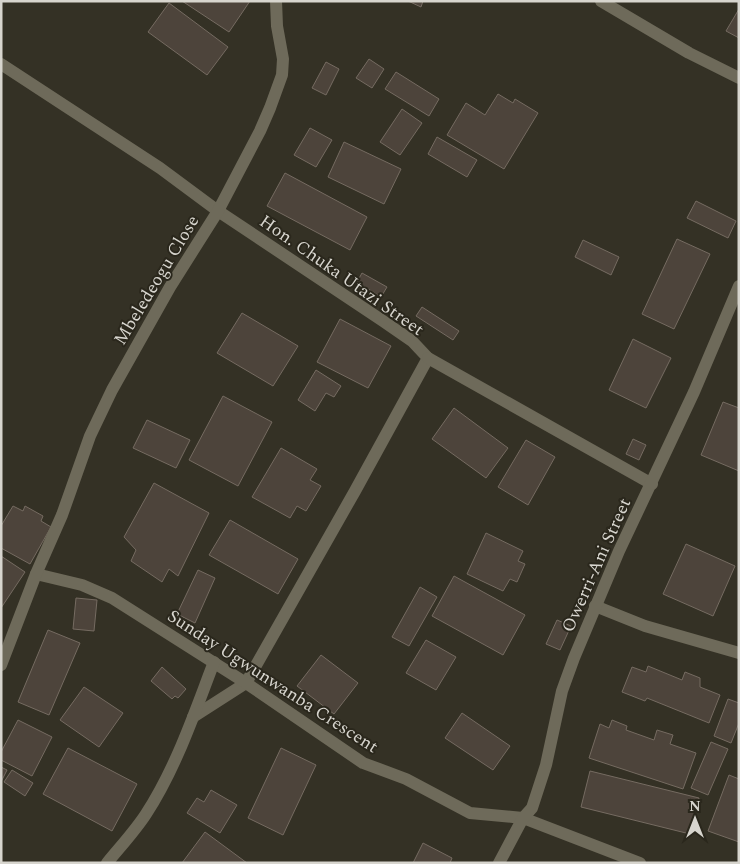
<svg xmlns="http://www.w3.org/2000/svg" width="740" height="864" font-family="Spectral,serif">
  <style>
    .building { fill: #4d443b; stroke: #756b61 }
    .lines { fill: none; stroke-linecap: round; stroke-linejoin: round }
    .minor { stroke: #6e6a5a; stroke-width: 12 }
    .labels { text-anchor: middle; stroke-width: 4; stroke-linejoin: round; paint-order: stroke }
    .street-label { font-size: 18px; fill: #d7d5ce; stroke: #2a271c }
  </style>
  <rect width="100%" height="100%" fill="#343125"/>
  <g class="building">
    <polygon points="182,1 250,1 229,32"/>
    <polygon points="408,1 423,1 421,7"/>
    <polygon points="169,3 228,47 207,75 148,32"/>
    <polygon points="739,9 739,38 726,31"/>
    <polygon points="369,59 384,69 372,88 356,78"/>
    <polygon points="326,62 339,69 326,95 312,88"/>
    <polygon points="396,72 439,99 429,116 385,89"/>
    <polygon points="498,94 513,103 515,99 538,113 504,169 447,135 466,103 485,115"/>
    <polygon points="402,109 422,123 400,155 380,142"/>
    <polygon points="310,128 332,140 316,167 294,155"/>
    <polygon points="437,137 477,160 467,177 428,154"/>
    <polygon points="344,142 401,169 384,204 328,177"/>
    <polygon points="285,173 367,217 350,250 267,206"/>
    <polygon points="696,201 736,221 728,238 687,218"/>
    <polygon points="677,239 710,254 674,329 642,314"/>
    <polygon points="583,240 619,257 611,275 575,257"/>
    <polygon points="362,273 387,287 381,297 357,282"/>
    <polygon points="422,307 459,331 453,340 416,316"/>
    <polygon points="242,313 298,346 273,386 217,353"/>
    <polygon points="340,319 391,346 368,388 317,362"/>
    <polygon points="633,339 671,358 646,408 609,390"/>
    <polygon points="316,370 341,386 334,397 326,393 315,411 298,400"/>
    <polygon points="223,396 272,422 238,486 189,460"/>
    <polygon points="723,402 739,408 739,471 701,455"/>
    <polygon points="454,408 508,448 486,478 432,439"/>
    <polygon points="147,420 190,440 176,468 133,448"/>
    <polygon points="633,439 646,445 639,460 626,454"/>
    <polygon points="526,440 555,457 528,505 498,487"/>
    <polygon points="281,448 317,469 310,480 321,486 306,511 297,506 290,518 252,497"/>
    <polygon points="154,483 209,513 178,576 169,569 162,582 131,561 136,550 124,537"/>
    <polygon points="13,506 23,511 25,506 43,516 41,521 51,527 30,564 1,548 1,526"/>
    <polygon points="230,520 298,559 278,594 209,555"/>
    <polygon points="486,533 523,551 518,561 525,564 517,582 510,579 503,591 467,574"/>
    <polygon points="686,544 735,566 713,616 663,594"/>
    <polygon points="1,556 25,572 1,608"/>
    <polygon points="198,570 215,578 195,623 177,614"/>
    <polygon points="454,576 525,615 503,655 432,616"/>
    <polygon points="420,587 437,597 409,646 392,637"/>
    <polygon points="76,598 97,600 94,631 73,629"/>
    <polygon points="557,620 571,626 560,650 546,644"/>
    <polygon points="48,630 80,643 49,715 18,702"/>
    <polygon points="426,640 456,657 436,690 406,673"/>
    <polygon points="321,655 358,683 334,714 297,686"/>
    <polygon points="648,666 682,680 685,672 700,678 700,687 720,695 709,723 647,698 645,701 622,692 632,667 646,672"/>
    <polygon points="162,667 186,689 178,698 175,696 172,699 151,681"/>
    <polygon points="84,687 123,713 99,747 60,720"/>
    <polygon points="728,699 739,703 739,723 731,743 714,736"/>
    <polygon points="462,713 510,746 493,770 445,738"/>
    <polygon points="18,720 52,737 32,776 1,760 1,752"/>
    <polygon points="612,720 627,726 626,730 654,740 657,730 673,735 670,744 696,753 683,789 589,758 600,724 609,728"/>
    <polygon points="711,742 728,749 708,795 691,788"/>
    <polygon points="68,748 137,784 112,831 43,794"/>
    <polygon points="281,748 316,765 283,835 248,818"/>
    <polygon points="1,767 7,770 1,782"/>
    <polygon points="12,770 33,783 25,796 4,782"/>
    <polygon points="590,771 699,798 690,834 581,807"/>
    <polygon points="729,775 739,779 739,842 708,831"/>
    <polygon points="211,790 237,805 220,833 187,813 197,798 204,802"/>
    <polygon points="205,832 247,863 182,863"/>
    <polygon points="423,843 452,858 450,863 413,863"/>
  </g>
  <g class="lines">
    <g class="minor">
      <polyline points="601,1 689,53 739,78"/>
      <polyline points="1,64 160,168 218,211 383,321 412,341 428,358 355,491 246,683 193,717"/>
      <polyline points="428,358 652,484"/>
      <polyline points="36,574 82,585 112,598 246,683 363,763 406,779 470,813 523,818 640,863"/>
      <polyline points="595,606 645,626 739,653"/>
      <polyline points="1,665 36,574 62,515 90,436 112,390 170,287 218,211 260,131 270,108 282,75 283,59 277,26 276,1"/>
      <path d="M 107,863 C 120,847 135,831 146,814 C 176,768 194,714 214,662"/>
      <polyline points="499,863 523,818 532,808 546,765 562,691 574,658 619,551 694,392 739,286"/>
    </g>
  </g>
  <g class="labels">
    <g class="street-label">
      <text transform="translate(342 275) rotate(35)" y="6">Hon. Chuka Utazi Street</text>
      <text transform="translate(156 280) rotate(-59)" y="6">Mbeledeogu Close</text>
      <text transform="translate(596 565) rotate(-66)" y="6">Owerri-Ani Street</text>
      <text transform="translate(273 681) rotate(33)" y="6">Sunday Ugwunwanba Crescent</text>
    </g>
  </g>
  <rect width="740" height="864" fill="none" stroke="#d7d5ce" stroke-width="5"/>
  <g transform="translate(695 819)" stroke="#2a271c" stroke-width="4" paint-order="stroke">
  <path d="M0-4L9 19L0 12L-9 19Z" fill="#d7d5ce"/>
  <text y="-8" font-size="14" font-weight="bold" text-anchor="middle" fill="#d7d5ce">N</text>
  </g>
</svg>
